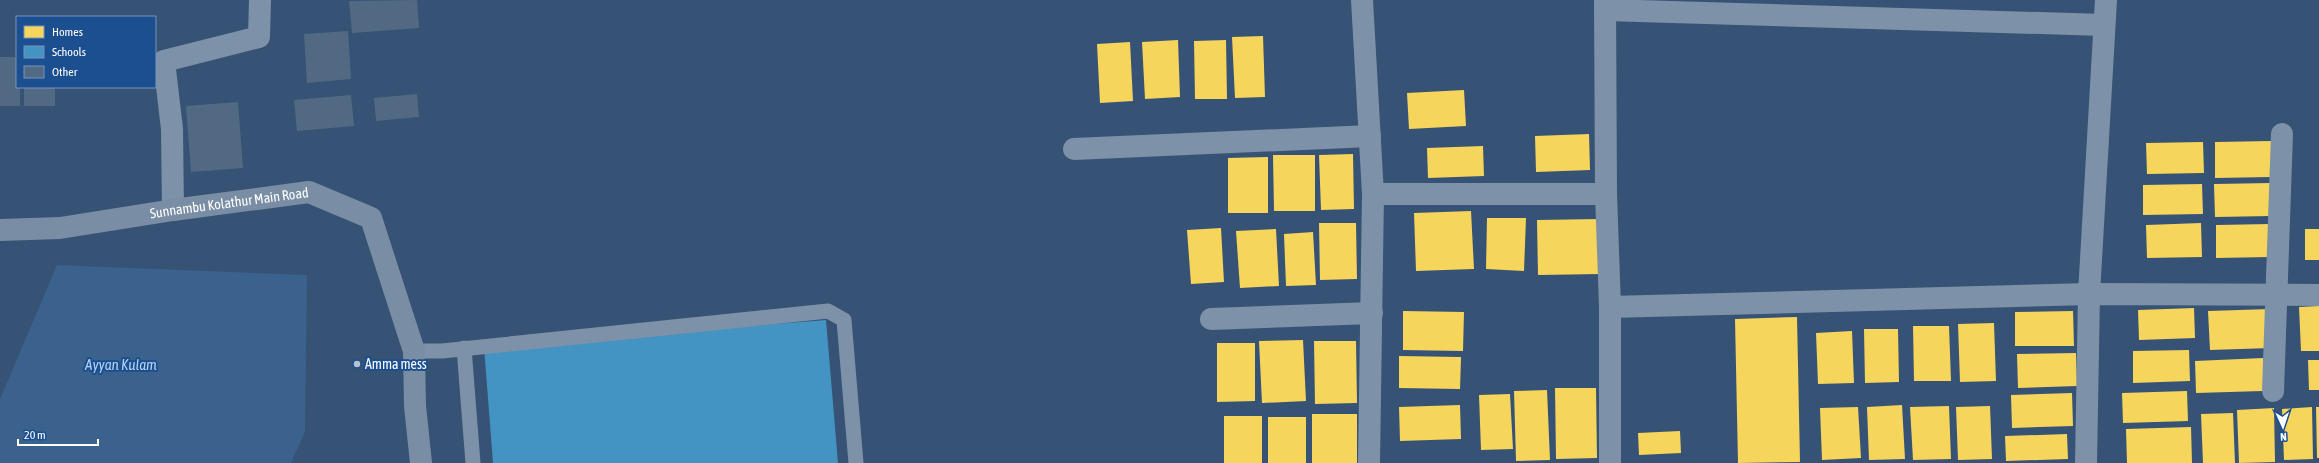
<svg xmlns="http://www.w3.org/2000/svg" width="2319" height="463" font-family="'Asap Condensed',sans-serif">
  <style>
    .water { fill: #3b618d }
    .homes { fill: #f6d55c }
    .schools { fill: #4393c3 }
    .building { fill: #526984 }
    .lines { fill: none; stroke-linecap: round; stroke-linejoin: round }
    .lane { stroke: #7d92a8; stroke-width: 15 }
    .street { stroke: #7d92a8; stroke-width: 22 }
    .secondary { stroke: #798da4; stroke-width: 22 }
    .poi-dot { fill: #b9c2ce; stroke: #1b4f8f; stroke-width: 1.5 }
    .labels { text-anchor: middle; stroke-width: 4; stroke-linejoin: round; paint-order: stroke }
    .street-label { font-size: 14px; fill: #fff; stroke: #1b4f8f }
    .poi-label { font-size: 14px; fill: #fff; stroke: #1b4f8f; text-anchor: start }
    .water-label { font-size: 15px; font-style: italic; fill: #b5d3f5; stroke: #1b4f8f }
  </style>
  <rect width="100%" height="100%" fill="#365274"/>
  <polygon class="water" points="57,265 307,275 305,432 291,463 0,463 0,399"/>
  <g class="homes">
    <polygon points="1263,36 1265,97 1235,98 1232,37"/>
    <polygon points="1178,40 1180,97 1145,99 1142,42"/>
    <polygon points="1226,40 1227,99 1195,99 1194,41"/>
    <polygon points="1130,42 1133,101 1100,103 1097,44"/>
    <polygon points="1464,90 1466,126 1409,129 1407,93"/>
    <polygon points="1589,134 1590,170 1536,172 1535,136"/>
    <polygon points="2271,141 2272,177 2215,178 2215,142"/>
    <polygon points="2203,142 2204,173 2147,174 2146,143"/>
    <polygon points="1483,146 1484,176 1428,178 1427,148"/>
    <polygon points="1353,154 1354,209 1321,210 1319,155"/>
    <polygon points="1273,155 1315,155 1315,211 1274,211"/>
    <polygon points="1268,157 1268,213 1228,213 1228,158"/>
    <polygon points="2271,183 2271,216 2215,217 2214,184"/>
    <polygon points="2202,184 2203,214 2143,215 2143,185"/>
    <polygon points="1471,211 1474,269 1416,271 1414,213"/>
    <polygon points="1487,218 1526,218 1524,271 1486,269"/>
    <polygon points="1600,219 1601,274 1538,275 1537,220"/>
    <polygon points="1319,223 1356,223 1357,279 1320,280"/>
    <polygon points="2201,223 2202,257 2147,258 2146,225"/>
    <polygon points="2270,224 2271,257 2216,258 2216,225"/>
    <polygon points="1221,228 1224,282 1191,284 1187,230"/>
    <polygon points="1276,229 1279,286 1240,288 1236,231"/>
    <rect x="2305" y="229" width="14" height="31"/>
    <polygon points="1313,232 1316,285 1286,286 1284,234"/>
    <polygon points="2319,306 2319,351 2301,351 2299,307"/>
    <polygon points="2194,308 2195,338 2139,340 2138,310"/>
    <polygon points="2270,309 2271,348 2210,350 2208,311"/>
    <polygon points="1403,311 1464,312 1463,351 1403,350"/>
    <polygon points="2073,311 2074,346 2015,346 2015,312"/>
    <polygon points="1797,317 1800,462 1738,463 1735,319"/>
    <polygon points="1994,323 1996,381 1960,382 1958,324"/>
    <polygon points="1913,326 1949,326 1951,381 1914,381"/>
    <polygon points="1864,329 1898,329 1899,382 1865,383"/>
    <polygon points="1852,331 1854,383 1818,384 1816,333"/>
    <polygon points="1303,340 1306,401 1262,403 1259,341"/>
    <polygon points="1314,341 1356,341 1357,403 1315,404"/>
    <polygon points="1217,343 1255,343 1255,401 1217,402"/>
    <polygon points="2189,350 2190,381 2133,383 2133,351"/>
    <polygon points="2076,353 2077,386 2018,388 2017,354"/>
    <polygon points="1399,356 1461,357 1460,389 1399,388"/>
    <polygon points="2263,358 2263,391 2196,393 2195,361"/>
    <polygon points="2308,360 2319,360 2319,390 2309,390"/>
    <polygon points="1555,388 1596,388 1597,458 1556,459"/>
    <polygon points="1547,390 1550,460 1516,461 1514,391"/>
    <polygon points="2187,391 2188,421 2123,423 2122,393"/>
    <polygon points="2072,393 2073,426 2012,428 2011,395"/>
    <polygon points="1510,394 1513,449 1481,450 1479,395"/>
    <polygon points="1460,405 1461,439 1400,441 1399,407"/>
    <polygon points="1902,405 1905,459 1869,460 1867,407"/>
    <polygon points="1949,406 1951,459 1913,460 1910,407"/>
    <polygon points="1990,406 1992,459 1958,460 1956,407"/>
    <polygon points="1858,407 1861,458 1822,460 1820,408"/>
    <polygon points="2312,407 2313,459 2284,460 2282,409"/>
    <polygon points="2316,407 2319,407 2319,458 2317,458"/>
    <polygon points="2274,408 2275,462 2239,463 2237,410"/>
    <polygon points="2233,413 2235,463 2203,463 2201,414"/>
    <rect x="1312" y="414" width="45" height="49"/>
    <rect x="1224" y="416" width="38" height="47"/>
    <rect x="1268" y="417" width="38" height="46"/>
    <polygon points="2191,427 2192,463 2127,463 2126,429"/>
    <polygon points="1680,431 1681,453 1639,455 1638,433"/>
    <polygon points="2067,434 2068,459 2006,461 2005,436"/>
  </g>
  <polygon class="schools" points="826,320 838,463 493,463 484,347"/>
  <g class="building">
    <polygon points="417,0 419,28 352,33 349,1"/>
    <polygon points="348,31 351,79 307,83 304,34"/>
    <polygon points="0,57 17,57 17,87 20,87 20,106 0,106"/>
    <rect x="24" y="87" width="31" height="19"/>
    <polygon points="417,94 419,117 376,121 374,98"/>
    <polygon points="351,95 354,126 297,131 294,100"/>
    <polygon points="238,102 243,168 191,172 186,106"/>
  </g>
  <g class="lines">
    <g class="lane">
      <polyline points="464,348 473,463"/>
      <polyline points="414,351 442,351 828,311 844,320 856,463"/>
    </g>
    <g class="street">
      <polyline points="1362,0 1373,194 1369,463"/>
      <polyline points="1605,0 1606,194 1610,307 1610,463"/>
      <polyline points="1605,10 2104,25"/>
      <polyline points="1074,149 1370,136"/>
      <polyline points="1373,194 1606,194"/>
      <polyline points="173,210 172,129 164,61 259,37 260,0"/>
      <polyline points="1610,307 2089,294 2319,295"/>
      <polyline points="1211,319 1372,313"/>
      <polyline points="2273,391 2282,134"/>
      <polyline points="2086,463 2089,294 2106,0"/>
    </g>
    <path class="secondary" id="s1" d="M 0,230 L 60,228 L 173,210 L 309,192 L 371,218 L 414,351 L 415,406 L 421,463"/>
  </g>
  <circle class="poi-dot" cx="357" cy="364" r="4"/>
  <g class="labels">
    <g class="street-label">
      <text dy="5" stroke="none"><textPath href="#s1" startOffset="231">Sunnambu Kolathur Main Road</textPath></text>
    </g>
    <g class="poi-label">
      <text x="365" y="369">Amma mess</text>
    </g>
    <g class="water-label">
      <text x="121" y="370">Ayyan Kulam</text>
    </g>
  </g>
  <rect x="16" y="16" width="140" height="72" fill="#1b4f8f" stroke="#7695bc"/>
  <rect x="24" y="26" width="20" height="12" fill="#f6d55c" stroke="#7695bc"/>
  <text x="52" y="36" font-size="12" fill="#ffffff">Homes</text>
  <rect x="24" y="46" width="20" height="12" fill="#4393c3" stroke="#7695bc"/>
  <text x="52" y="56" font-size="12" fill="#ffffff">Schools</text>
  <rect x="24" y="66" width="20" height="12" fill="#526984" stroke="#7695bc"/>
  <text x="52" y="76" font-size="12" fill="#ffffff">Other</text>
  <g transform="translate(2283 427) rotate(177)" stroke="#1b4f8f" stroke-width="3" paint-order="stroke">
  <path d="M0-3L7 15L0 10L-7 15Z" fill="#ffffff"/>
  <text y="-6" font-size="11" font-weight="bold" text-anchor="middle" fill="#ffffff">N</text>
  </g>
  <path d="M18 439v6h80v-6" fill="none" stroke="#ffffff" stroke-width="2"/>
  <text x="24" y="439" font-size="12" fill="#ffffff" stroke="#1b4f8f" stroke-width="3" paint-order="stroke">20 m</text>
</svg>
